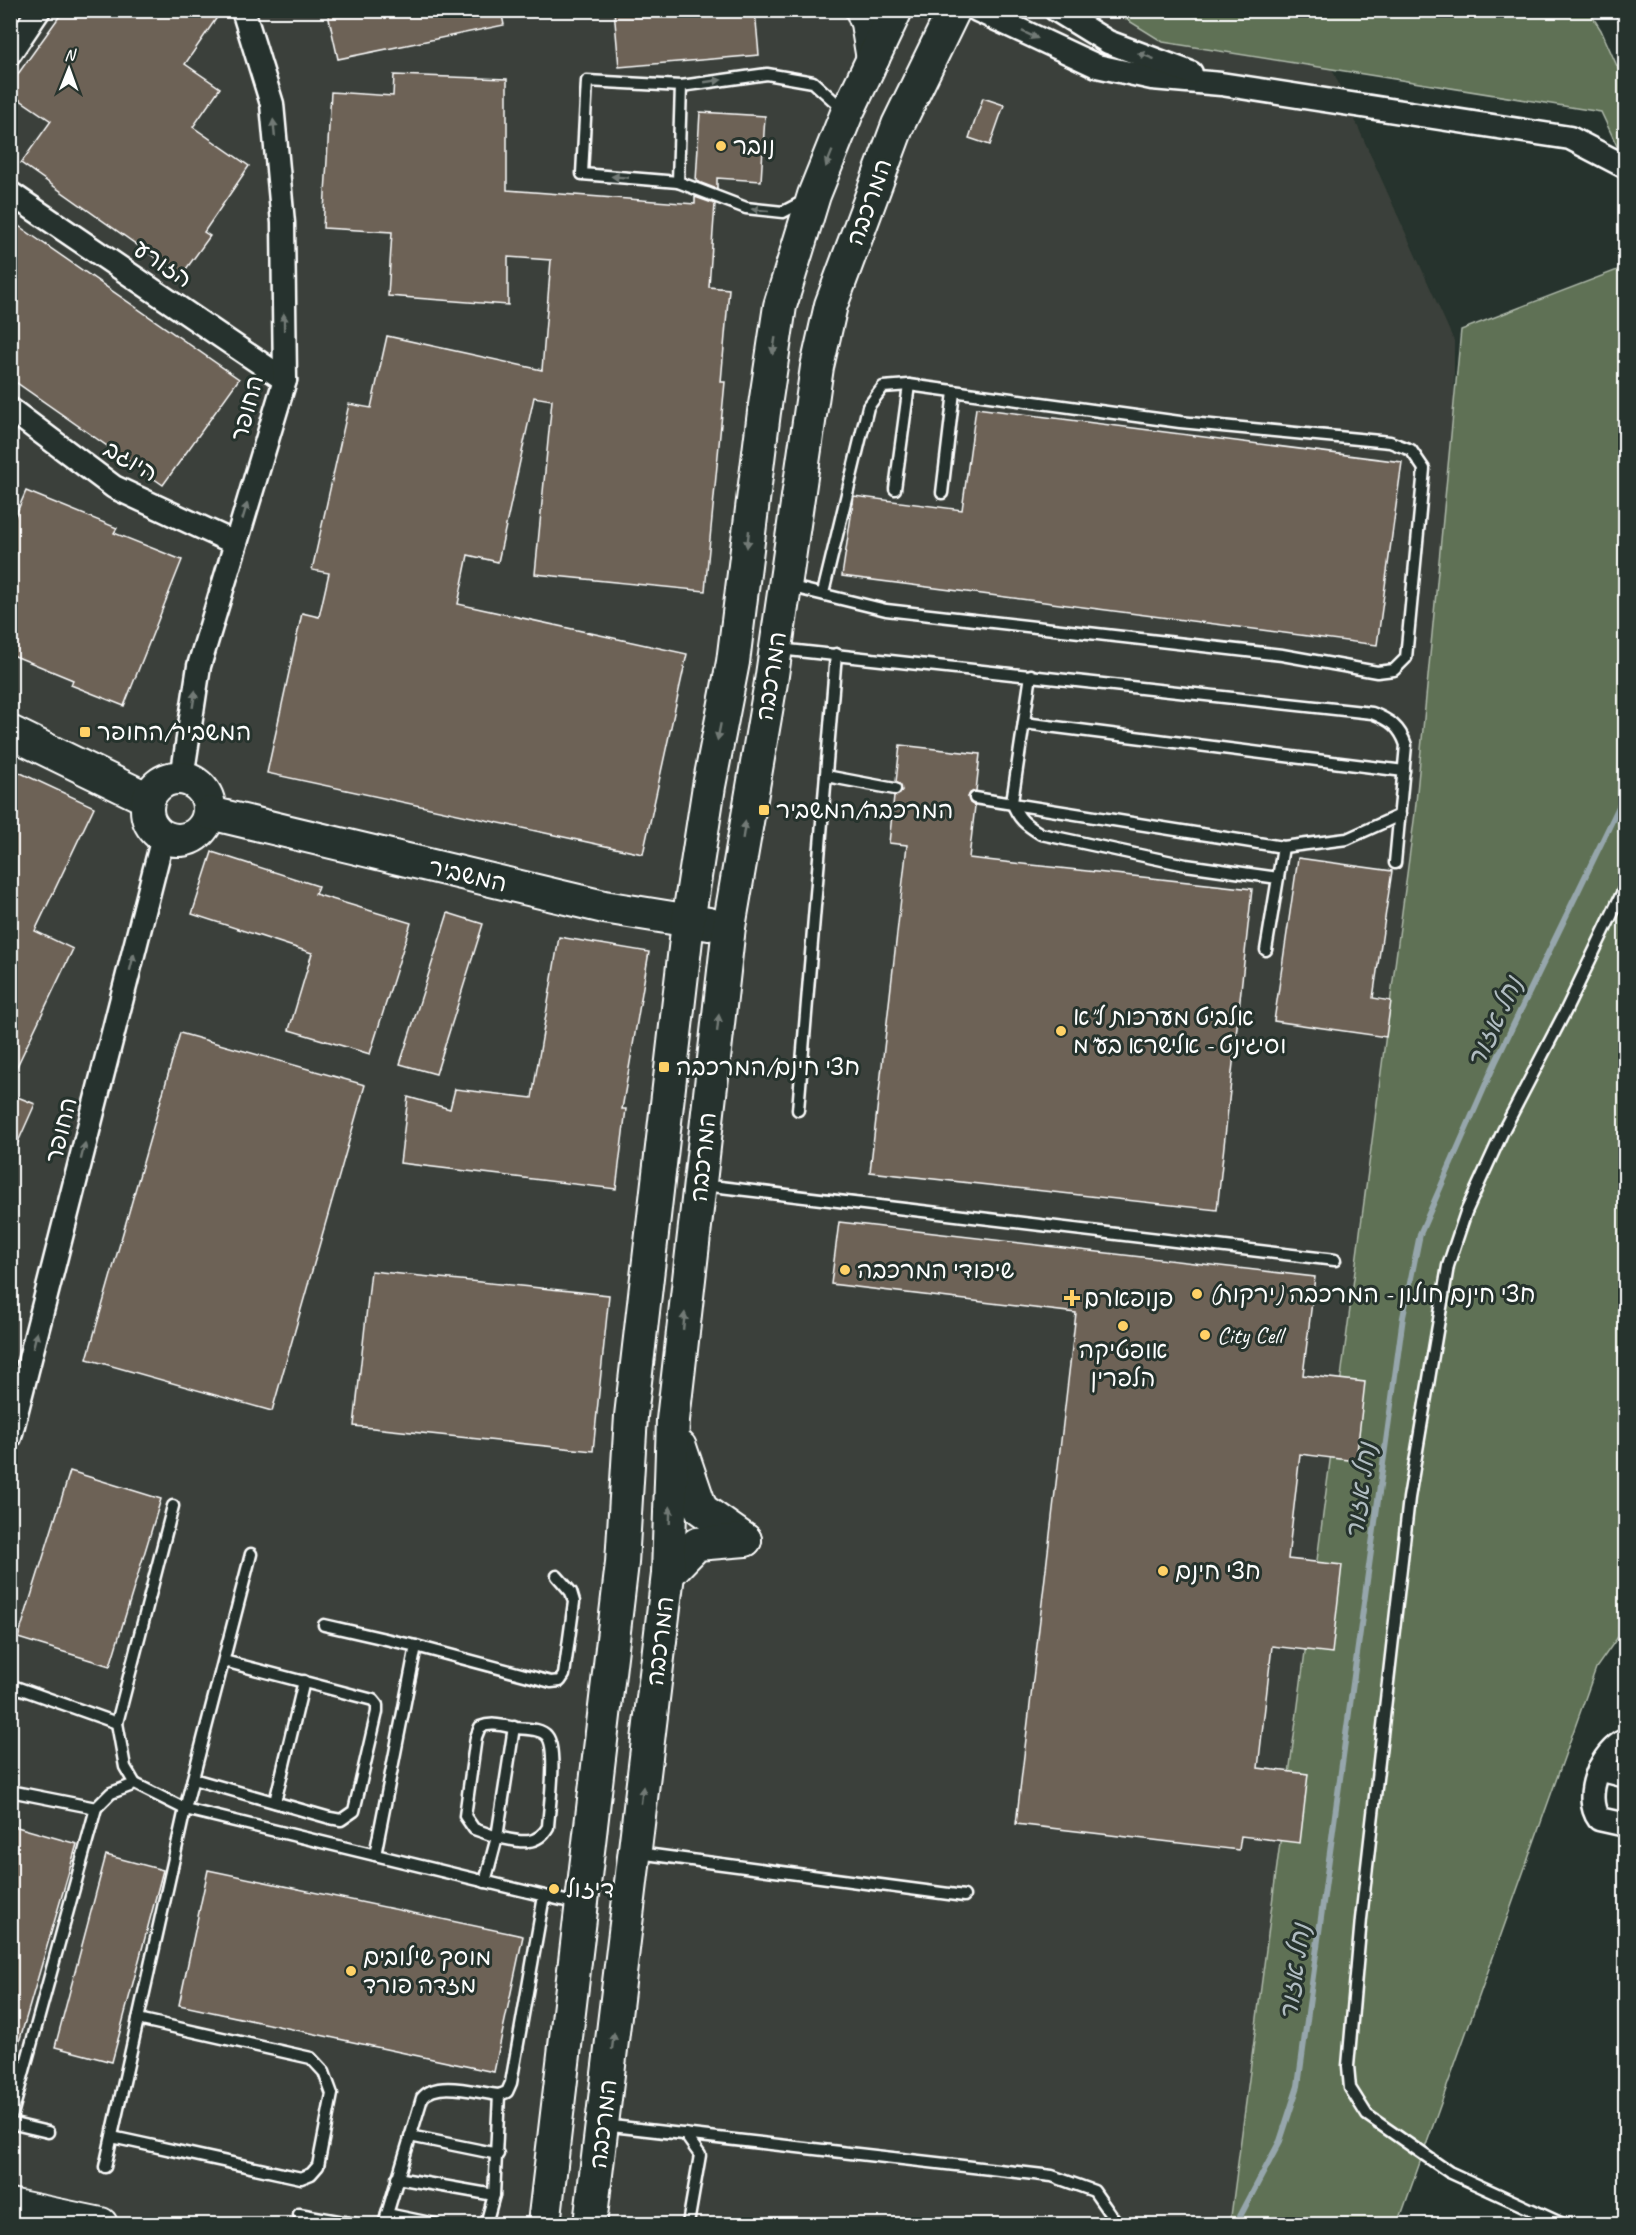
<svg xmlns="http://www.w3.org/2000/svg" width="1636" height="2235" font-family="Caveat,'Playpen Sans Hebrew',sans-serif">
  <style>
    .built { fill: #3b413a }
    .green { fill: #5e7154; stroke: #aeb8aa; stroke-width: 1.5 }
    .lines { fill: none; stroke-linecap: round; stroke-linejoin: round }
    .stream { stroke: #96a6ac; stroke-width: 6 }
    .building { fill: #6d6257; stroke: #fff; stroke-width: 1.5 }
    .lane-casing { stroke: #fff; stroke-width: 15 }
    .street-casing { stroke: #fff; stroke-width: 27 }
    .secondary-casing { stroke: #fff; stroke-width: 36 }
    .lane { stroke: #26332d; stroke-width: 10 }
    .street { stroke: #26332d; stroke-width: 22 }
    .secondary { stroke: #26332d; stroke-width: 32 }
    .oneway { fill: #727a76 }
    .poi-dot { fill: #ffd166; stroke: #26332d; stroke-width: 2 }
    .labels { text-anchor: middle; stroke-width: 6; stroke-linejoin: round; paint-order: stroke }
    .poi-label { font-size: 24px; fill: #fff; stroke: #26332d; text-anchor: start }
    .street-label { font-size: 24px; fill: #fff; stroke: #26332d }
    .water-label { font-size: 26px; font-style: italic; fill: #b0bcc1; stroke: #26332d }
  </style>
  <rect width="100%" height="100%" fill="#26332d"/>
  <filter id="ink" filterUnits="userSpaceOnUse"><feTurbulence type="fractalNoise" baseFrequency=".0167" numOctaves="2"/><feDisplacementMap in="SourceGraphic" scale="12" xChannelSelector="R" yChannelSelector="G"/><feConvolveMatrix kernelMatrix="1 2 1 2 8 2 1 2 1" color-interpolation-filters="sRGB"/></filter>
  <g filter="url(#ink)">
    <polygon class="built" points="11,11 1306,11 1454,341 1455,654 1231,2224 11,2224"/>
    <g class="green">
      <polygon points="1113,11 1589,11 1601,30 1625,84 1625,163 1601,112 1163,42"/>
      <polygon points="1625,267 1625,1627 1596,1668 1398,2224 1230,2224 1415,813 1461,330"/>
    </g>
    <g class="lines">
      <g class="stream">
        <polyline points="1615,10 1626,30"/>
        <polyline points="1236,2224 1280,2141 1298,2086 1403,1317 1420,1234 1495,1063 1626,792"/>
      </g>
    </g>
    <g class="building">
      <polygon points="64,10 222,10 185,64 220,88 193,127 249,166 204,232 210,236 181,276 21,163 51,121 10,93 10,85"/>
      <polygon points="327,10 501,10 504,25 338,59"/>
      <polygon points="614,10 755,10 759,55 619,67"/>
      <polygon points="394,75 507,79 507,190 695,204 695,197 715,204 709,287 729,289 721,382 725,382 705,591 535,574 552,400 534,397 498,562 468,555 458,604 687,654 643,854 267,773 302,613 319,617 329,573 312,570 349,404 371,408 387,336 542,370 551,260 508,257 508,305 388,296 392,232 323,228 331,92 393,96"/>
      <polygon points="983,98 1004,105 990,145 969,138"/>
      <polygon points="700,112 765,116 761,181 717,178 717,189 696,181"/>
      <polygon points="10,220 239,379 163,485 10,378"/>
      <polygon points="976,408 1402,462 1377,645 842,576 854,496 962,510"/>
      <polygon points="26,491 117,528 114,533 182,560 124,706 71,685 73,680 10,654 10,528"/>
      <polygon points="900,745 980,754 976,791 970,793 968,797 970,803 975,806 969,858 1252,889 1217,1210 870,1172 907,845 889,843 894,796 900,794 902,790 896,782"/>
      <polygon points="10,768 94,807 35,931 73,949 10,1081"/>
      <polygon points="212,852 318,886 315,894 411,923 370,1054 289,1030 312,953 192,914"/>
      <polygon points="1298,858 1392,871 1373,998 1391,1001 1386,1037 1274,1021"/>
      <polygon points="448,913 483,924 436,1074 400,1064"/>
      <polygon points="559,937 649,952 622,1109 626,1109 616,1189 400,1163 408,1097 450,1109 455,1089 532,1098"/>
      <polygon points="180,1033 365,1085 272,1411 87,1359"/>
      <polygon points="10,1094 35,1104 10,1160"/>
      <polygon points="839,1222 1315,1277 1303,1375 1365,1382 1356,1461 1300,1454 1288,1559 1342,1565 1332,1653 1272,1646 1258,1768 1308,1774 1300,1843 1241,1836 1239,1850 1016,1824 1076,1313 831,1284"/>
      <polygon points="371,1271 609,1295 593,1451 354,1426"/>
      <polygon points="70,1471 161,1499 110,1666 18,1638"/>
      <polygon points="10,1825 77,1844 15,2056 10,2056"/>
      <polygon points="106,1855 163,1870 112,2062 55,2047"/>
      <polygon points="208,1870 523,1936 494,2072 179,2005"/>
    </g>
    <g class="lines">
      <defs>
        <g id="lane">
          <polyline points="678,182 582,174 587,81 681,86"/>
          <polyline points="806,200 783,212 746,208 678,182 681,86 767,74 813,82 844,110"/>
          <polyline points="895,489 909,385"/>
          <polyline points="942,493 954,392"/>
          <polyline points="788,586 886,610 1282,655 1377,672 1394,670 1406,658 1424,469 1411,450 1390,442 1180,422 909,385 883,387 868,407 823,593"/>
          <path d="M 779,649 L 1372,713 C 1390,720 1400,727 1406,745 L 1395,863"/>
          <path d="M 1031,675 L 1012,802 C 1018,819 1026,825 1041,834 L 1186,865 L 1278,878 L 1266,950"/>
          <polyline points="1024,723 1404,771"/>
          <polyline points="826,776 895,789"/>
          <polyline points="975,798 1283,847 1347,839 1400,815"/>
          <polyline points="1278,878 1283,847"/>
          <polyline points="798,1110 836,654"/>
          <polyline points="703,1185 1335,1260"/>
          <polyline points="324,1625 416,1646 375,1855"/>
          <polyline points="416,1646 551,1682 560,1681 564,1675 574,1602 571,1592 557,1576"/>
          <polyline points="10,1685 117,1723"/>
          <polyline points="193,1779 330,1818 341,1820 354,1811 377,1712 377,1705 373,1700 224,1661"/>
          <polyline points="135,1784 125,1767 117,1723 173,1506"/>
          <polyline points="10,1791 96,1808"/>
          <polyline points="275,1802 304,1681"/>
          <polyline points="638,1853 964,1896"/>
          <path d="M 485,1882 L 497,1837 L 474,1829 L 465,1816 L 476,1737 L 480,1727 C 492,1722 504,1726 516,1728 C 526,1729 541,1728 547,1736 C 558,1749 549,1809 548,1827 C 536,1848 517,1841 497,1837 L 514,1727"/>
          <polyline points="10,2122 96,1808 111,1793 135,1784 185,1809 578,1904"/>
          <polyline points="10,2123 48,2132"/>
          <polyline points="603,2125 1052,2176 1094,2191 1117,2224"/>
          <polyline points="685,2134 700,2155 688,2224"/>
          <polyline points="410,2136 498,2154"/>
          <polyline points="112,2137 301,2178 311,2174 318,2166 332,2094 324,2072 311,2058 138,2019"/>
          <polyline points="105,2167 185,1809 251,1554"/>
          <polyline points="397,2178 494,2195"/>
          <polyline points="299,2214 355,2224"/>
          <polyline points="387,2214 435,2224"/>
          <path d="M 384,2224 L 422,2098 C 436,2079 478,2093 499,2095 L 507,2092 L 511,2083 L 544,1896"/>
          <polyline points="486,2224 494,2195 499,2095"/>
          <polyline points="1563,2224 1449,2172 1367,2115 1350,2088 1348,2066 1361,1919 1409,1498 1448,1266 1466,1212 1503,1131 1565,1012 1626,885"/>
        </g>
        <g id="street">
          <polyline points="977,10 1097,66 1152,78 1221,84 1570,138 1626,167"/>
          <polyline points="1056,10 1108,42 1191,73"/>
          <polyline points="10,53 39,10"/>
          <polyline points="10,193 285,380"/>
          <polyline points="10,409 114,487 235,543"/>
          <polyline points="182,778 199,666 285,380 283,223 272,104 243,10"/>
          <polyline points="10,1437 163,837"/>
          <path d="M 1626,1740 C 1601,1751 1582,1796 1599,1819 L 1626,1825"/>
          <polyline points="1599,1769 1626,1776"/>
        </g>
        <g id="secondary">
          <polyline points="862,10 867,23 873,59"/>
          <polyline points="10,732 148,799"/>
          <circle cx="178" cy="809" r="31"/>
          <polyline points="210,813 604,907 709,924"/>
          <polyline points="680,1447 701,1509 745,1540"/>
          <polyline points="668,1574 697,1544 745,1540"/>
          <polyline points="10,2205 101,2224"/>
          <polyline points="544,2224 622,1563 631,1416 688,922 709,786 733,662 764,412 780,306 814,195 847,113 896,10"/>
          <polyline points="590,2224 668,1574 673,1420 729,927 771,682 817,367 831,305 898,125 954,10"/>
        </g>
      </defs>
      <use href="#lane" class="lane-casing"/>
      <use href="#street" class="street-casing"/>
      <use href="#secondary" class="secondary-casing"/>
      <use href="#lane" class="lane"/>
      <use href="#street" class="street"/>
      <use href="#secondary" class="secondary"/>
    </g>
    <defs><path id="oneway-solid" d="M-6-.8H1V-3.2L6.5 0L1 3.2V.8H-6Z" transform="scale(1.5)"/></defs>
    <g class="oneway">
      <use href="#oneway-solid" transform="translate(1030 35) rotate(25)"/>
      <use href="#oneway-solid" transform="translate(1146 56) rotate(-160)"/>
      <use href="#oneway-solid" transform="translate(713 81) rotate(-8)"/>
      <use href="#oneway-solid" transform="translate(274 128) rotate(-95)"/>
      <use href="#oneway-solid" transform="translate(829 159) rotate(112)"/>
      <use href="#oneway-solid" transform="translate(620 177) rotate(-175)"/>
      <use href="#oneway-solid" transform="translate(760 210) rotate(-174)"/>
      <use href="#oneway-solid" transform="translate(284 322) rotate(-91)"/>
      <use href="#oneway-solid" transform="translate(774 346) rotate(99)"/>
      <use href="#oneway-solid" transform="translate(245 511) rotate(-73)"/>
      <use href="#oneway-solid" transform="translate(748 539) rotate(97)"/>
      <use href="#oneway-solid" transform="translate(194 699) rotate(-81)"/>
      <use href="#oneway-solid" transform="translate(719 732) rotate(101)"/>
      <use href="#oneway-solid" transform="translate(744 830) rotate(-81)"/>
      <use href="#oneway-solid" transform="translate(132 962) rotate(-76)"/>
      <use href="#oneway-solid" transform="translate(718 1023) rotate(-84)"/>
      <use href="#oneway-solid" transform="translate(83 1151) rotate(-76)"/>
      <use href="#oneway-solid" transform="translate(684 1321) rotate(-84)"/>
      <use href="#oneway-solid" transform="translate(35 1340) rotate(-76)"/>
      <use href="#oneway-solid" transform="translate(670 1515) rotate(-88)"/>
      <use href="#oneway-solid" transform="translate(642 1795) rotate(-83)"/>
      <use href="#oneway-solid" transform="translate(613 2041) rotate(-83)"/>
    </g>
  </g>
  <g class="poi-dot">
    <circle cx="721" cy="146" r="6"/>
    <rect x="79" y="726" width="12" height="12" rx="3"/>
    <rect x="758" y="804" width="12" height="12" rx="3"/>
    <circle cx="1061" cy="1031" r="6"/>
    <rect x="658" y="1061" width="12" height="12" rx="3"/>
    <circle cx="845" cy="1270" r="6"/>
    <circle cx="1197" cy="1294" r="6"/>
    <path d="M1069 1289h6v6h6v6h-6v6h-6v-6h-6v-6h6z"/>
    <circle cx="1123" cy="1326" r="6"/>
    <circle cx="1205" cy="1335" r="6"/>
    <circle cx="1163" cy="1571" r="6"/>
    <circle cx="554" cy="1889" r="6"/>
    <circle cx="351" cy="1971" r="6"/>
  </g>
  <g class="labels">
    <g class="poi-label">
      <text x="733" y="154">נובר</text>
      <text x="97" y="740">המשביר/החופר</text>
      <text x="776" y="818">המרכבה/המשביר</text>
      <text x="1073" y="1025">אלביט מערכות ל"א<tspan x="1073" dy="28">וסיגינט - אלישרא בע"מ</tspan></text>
      <text x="676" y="1075">חצי חינם/המרכבה</text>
      <text x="857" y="1278">שיפודי המרכבה</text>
      <text x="1209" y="1302">חצי חינם חולון - המרכבה (ירקות)</text>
      <text x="1084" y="1306">פנופארם</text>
      <text x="1217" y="1343">City Cell</text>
      <text x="1123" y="1358" text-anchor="middle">אופטיקה<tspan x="1123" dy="28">הלפרין</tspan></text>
      <text x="1175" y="1579">חצי חינם</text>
      <text x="566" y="1897">דיזול</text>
      <text x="363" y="1965">מוסך שילובים<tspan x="363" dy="28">מזדה פורד</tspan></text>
    </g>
    <g class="street-label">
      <text transform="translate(869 202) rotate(-70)" y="8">המרכבה</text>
      <text transform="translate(163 264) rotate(34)" y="8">הזורע</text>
      <text transform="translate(247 408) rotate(-75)" y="8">החופר</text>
      <text transform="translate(131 461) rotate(30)" y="8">היוגב</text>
      <text transform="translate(771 676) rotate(-81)" y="8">המרכבה</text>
      <text transform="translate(468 875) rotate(13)" y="8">המשביר</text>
      <text transform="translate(61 1130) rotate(-76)" y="8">החופר</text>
      <text transform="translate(703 1157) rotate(-84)" y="8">המרכבה</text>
      <text transform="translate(660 1641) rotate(-83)" y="8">המרכבה</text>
      <text transform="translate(603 2124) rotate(-83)" y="8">המרכבה</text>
    </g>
    <g class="water-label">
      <text transform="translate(1494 1022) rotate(-65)" y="9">נחל אזור</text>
      <text transform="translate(1360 1491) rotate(-82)" y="9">נחל אזור</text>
      <text transform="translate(1294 1972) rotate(-82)" y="9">נחל אזור</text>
    </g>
  </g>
  <rect width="1636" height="2235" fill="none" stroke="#26332d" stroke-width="36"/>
  <rect x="18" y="18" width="1600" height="2199" fill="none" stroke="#fff" stroke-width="2" filter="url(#ink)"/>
  <g transform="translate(69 69) rotate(1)" stroke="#26332d" stroke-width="4.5" paint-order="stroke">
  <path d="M0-4.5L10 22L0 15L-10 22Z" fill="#ffffff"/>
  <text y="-9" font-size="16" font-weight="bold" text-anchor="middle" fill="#ffffff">N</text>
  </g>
</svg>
